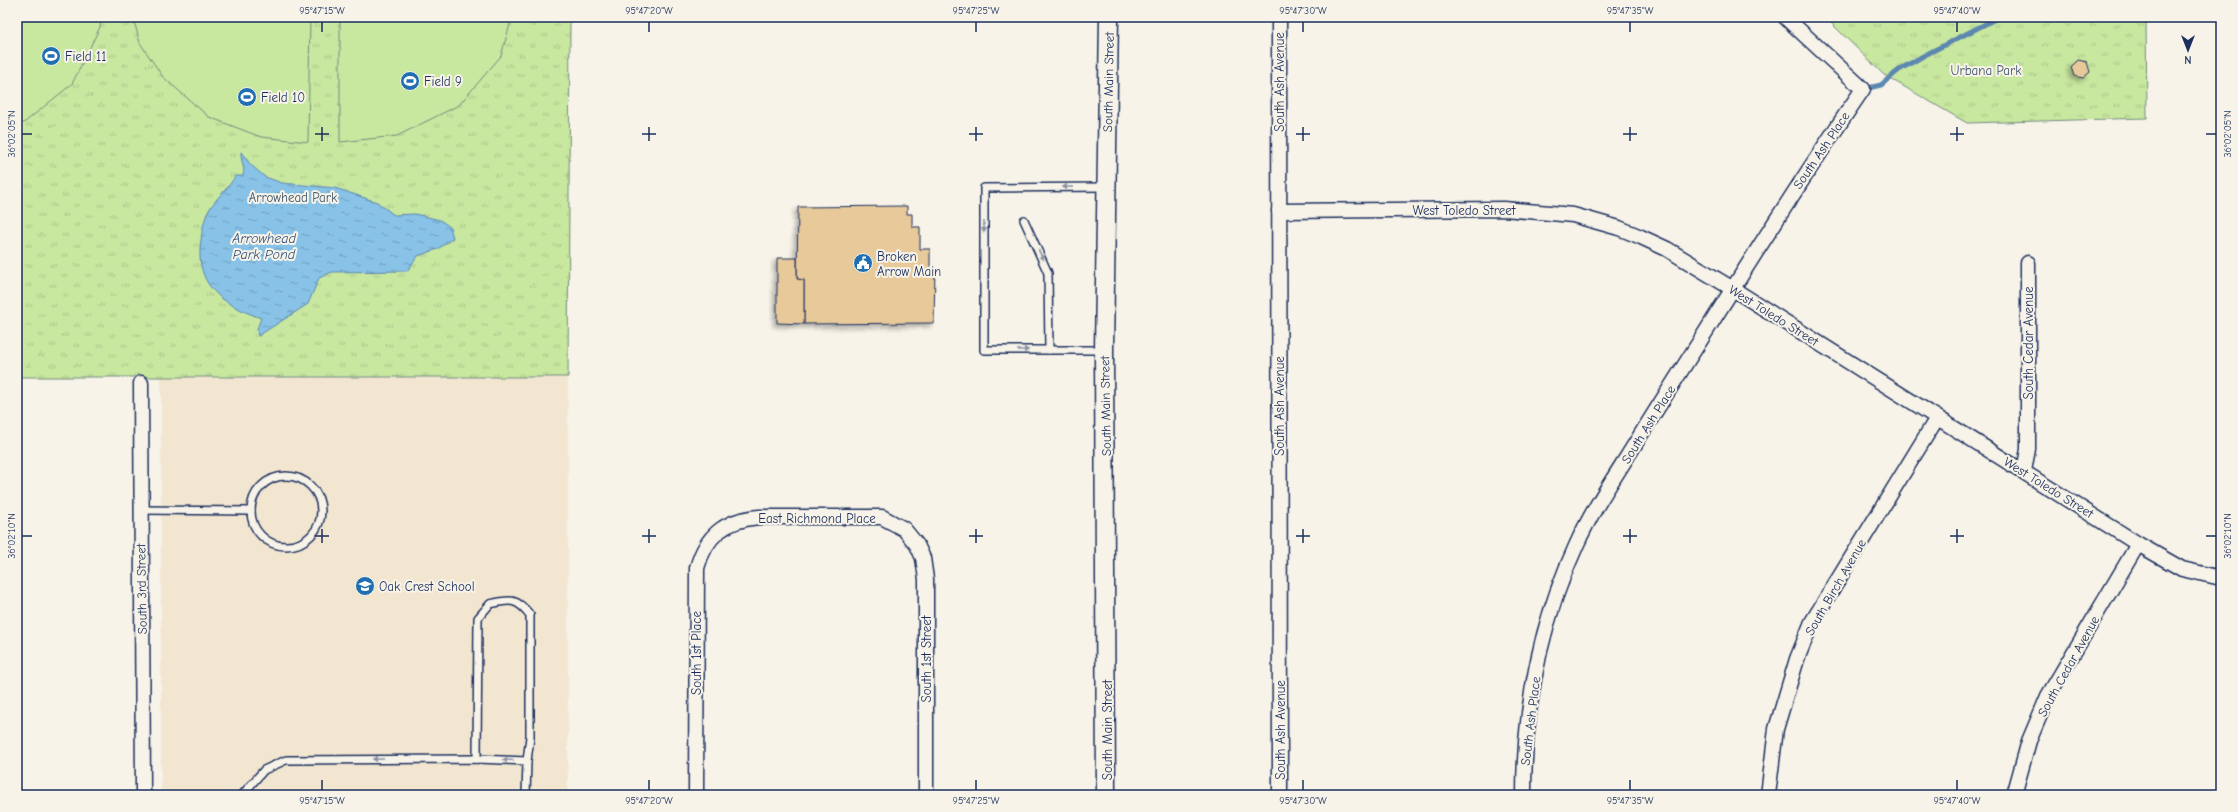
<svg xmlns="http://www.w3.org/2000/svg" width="2238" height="812" font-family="'Comic Neue',sans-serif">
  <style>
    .built { fill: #f2e6d1 }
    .park { fill: url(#park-tufts); stroke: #728b7e }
    .pitch { fill: #c8e79f; stroke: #728b7e }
    .water { fill: url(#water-ripples); stroke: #5c87b0 }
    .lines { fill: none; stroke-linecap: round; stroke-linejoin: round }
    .stream { stroke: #5c87b0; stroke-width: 5 }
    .building { fill: #e7c99a; stroke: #1b2f5e; filter: url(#shadow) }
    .service-casing { stroke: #1b2f5e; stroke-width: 10 }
    .minor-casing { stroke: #1b2f5e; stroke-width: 17 }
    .tertiary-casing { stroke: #1b2f5e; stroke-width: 21 }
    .service { stroke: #f7f3e8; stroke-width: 7 }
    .minor { stroke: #f7f3e8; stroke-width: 14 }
    .tertiary { stroke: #f7f3e8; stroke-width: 18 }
    .oneway { fill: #8991a3 }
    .ticks { fill: none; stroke: #1b2f5e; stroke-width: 1.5 }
    .labels { text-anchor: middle; stroke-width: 4; stroke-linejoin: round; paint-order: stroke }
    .poi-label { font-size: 13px; fill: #1b2f5e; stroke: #f7f3e8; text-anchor: start }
    .park-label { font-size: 13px; fill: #3e546b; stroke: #f7f3e8 }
    .street-label { font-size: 13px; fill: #1b2f5e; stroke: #f7f3e8 }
    .water-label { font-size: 14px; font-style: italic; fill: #365480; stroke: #f7f3e8 }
    .neatline { fill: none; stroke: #1b2f5e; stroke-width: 1.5 }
    .ticks-label { font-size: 10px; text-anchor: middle; fill: #1b2f5e }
  </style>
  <defs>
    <pattern id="park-tufts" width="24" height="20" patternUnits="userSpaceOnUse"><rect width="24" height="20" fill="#c8e79f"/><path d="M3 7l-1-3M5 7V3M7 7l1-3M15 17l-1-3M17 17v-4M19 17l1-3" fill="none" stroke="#abc68b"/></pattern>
    <pattern id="water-ripples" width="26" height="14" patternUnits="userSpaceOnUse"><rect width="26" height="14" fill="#88c2e7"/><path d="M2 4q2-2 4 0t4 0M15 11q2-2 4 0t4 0" fill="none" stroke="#6e9ebe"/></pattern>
    <filter id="shadow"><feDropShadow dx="-3.5" dy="3.5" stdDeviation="2" flood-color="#0004"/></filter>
  </defs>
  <rect width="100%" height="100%" fill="#f7f3e8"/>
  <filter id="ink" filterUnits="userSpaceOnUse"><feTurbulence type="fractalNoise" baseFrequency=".025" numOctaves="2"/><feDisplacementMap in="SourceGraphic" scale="8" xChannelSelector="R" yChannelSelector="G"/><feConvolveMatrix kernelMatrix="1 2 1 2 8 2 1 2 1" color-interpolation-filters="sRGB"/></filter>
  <g filter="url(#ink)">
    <rect class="built" x="161" y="377" width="407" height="418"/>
    <g class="park">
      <polygon points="17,17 570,17 568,377 17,377"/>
      <polygon points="1825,17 2146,17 2147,118 1967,123 1884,75"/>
    </g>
    <g class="pitch">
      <polygon points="17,17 101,17 100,27 72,84 25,122 17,126"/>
      <polygon points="133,17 310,17 308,142 261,137 209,117 163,77 140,43"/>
      <polygon points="340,17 512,17 501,56 459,105 397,136 340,142"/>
    </g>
    <path class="water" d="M 241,152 L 251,165 L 265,177 L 282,183 L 335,188 L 377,202 L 394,215 L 415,214 L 440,220 L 450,227 L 453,238 L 438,249 L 418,256 L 407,271 L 332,272 L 319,278 L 308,304 L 258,336 L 257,329 L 261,318 C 222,304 194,286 201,240 C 202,230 204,219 209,210 C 215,199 231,186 235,176 L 243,176 C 246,166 240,161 241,152 Z"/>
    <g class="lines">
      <polyline class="stream" points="1864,89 1881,85 1899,70 1923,56 1999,17"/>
    </g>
    <g class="building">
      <polygon points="2078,60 2087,62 2090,72 2083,78 2074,76 2071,67"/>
      <polygon points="907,206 907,214 912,214 912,227 920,227 920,249 930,249 930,269 935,269 934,323 804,324 804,280 797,279 798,207"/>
      <polygon points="777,258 797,258 797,279 804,280 804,324 777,323"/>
    </g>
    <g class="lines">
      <defs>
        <g id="service">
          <polyline points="1024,220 1048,273 1049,350"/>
          <polyline points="1104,350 984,350 984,188 1107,187"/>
          <circle cx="286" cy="511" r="35"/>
          <polyline points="141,510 251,511"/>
          <path d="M 477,759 L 478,618 L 490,604 C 510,599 517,598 530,615 L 530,737 L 527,761"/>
          <polyline points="242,795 264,770 286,760 477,759 527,761 526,795"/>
        </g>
        <g id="minor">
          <polyline points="1279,17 1280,795"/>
          <polyline points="1279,211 1504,209 1573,215 1619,228 1641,237 1667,249 1733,289 2138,544 2182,569 2221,578"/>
          <polyline points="141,383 143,795"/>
          <polyline points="2024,471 2028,449 2028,263"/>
          <path d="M 696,795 L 697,568 C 706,535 725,520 759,517 L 882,517 L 904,529 L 917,545 L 923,558 L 926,579 L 926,795"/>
          <path d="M 1524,795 C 1524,710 1540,624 1576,546 C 1591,512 1612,481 1632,449 C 1654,413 1677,377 1700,341 C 1753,256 1806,172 1863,89 L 1785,17"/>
          <polyline points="1768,795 1776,729 1797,659 1812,622 1937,418"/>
          <polyline points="2014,795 2029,741 2048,696 2138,544"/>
        </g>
        <polyline id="tertiary" points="1106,795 1104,350 1109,17"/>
      </defs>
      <use href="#service" class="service-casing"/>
      <use href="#minor" class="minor-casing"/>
      <use href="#tertiary" class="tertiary-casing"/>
      <use href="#service" class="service"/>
      <use href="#minor" class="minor"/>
      <use href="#tertiary" class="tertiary"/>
    </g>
    <defs><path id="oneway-solid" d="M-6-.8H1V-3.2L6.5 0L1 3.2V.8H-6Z"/></defs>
    <g class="oneway">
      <use href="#oneway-solid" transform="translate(1068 187) rotate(180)"/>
      <use href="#oneway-solid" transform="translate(984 227) rotate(90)"/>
      <use href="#oneway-solid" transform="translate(1041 255) rotate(64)"/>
      <use href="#oneway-solid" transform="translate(1023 350)"/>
      <use href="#oneway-solid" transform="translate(378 759) rotate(180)"/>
      <use href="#oneway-solid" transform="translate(508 760) rotate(-177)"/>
    </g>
  </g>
  <path class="ticks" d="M 322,22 L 322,32M 649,22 L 649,32M 976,22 L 976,32M 1303,22 L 1303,32M 1630,22 L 1630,32M 1957,22 L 1957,32M 322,127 L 322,141M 649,127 L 649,141M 976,127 L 976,141M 1303,127 L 1303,141M 1630,127 L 1630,141M 1957,127 L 1957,141M 22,134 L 32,134M 315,134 L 329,134M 642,134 L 656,134M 969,134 L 983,134M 1296,134 L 1310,134M 1623,134 L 1637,134M 1950,134 L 1964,134M 2206,134 L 2216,134M 322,529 L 322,543M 649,529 L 649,543M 976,529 L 976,543M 1303,529 L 1303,543M 1630,529 L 1630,543M 1957,529 L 1957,543M 22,536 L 32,536M 315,536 L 329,536M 642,536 L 656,536M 969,536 L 983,536M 1296,536 L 1310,536M 1623,536 L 1637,536M 1950,536 L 1964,536M 2206,536 L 2216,536M 322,780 L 322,790M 649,780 L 649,790M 976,780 L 976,790M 1303,780 L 1303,790M 1630,780 L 1630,790M 1957,780 L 1957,790"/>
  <defs>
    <symbol id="stadium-disc" viewBox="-11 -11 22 22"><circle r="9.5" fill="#1f6fb2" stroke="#f7f3e8"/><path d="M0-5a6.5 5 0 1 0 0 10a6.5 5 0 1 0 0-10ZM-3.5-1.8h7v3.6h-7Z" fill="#fff"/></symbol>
    <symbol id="civic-disc" viewBox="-11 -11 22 22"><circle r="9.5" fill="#1f6fb2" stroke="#f7f3e8"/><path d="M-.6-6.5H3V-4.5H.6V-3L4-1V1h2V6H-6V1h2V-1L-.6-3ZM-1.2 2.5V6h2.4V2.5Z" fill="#fff"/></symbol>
    <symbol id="school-disc" viewBox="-11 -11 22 22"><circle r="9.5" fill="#1f6fb2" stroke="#f7f3e8"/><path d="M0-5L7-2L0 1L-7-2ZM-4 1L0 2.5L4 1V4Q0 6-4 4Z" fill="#fff"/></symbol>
  </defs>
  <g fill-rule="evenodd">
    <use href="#stadium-disc" x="40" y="45" width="22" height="22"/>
    <use href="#stadium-disc" x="399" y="70" width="22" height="22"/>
    <use href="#stadium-disc" x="236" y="86" width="22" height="22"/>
    <use href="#civic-disc" x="852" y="252" width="22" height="22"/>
    <use href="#school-disc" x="354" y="575" width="22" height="22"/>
  </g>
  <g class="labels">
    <g class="poi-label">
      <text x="65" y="61">Field 11</text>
      <text x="424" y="86">Field 9</text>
      <text x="261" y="102">Field 10</text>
      <text x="877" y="261">Broken<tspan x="877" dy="15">Arrow Main</tspan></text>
      <text x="379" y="591">Oak Crest School</text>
    </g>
    <g class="park-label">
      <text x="1986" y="75">Urbana Park</text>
      <text x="293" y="202">Arrowhead Park</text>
    </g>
    <g class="street-label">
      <text transform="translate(1108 82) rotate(-89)" y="5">South Main Street</text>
      <text transform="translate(1279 82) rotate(-90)" y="5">South Ash Avenue</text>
      <text transform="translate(1821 150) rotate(-56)" y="5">South Ash Place</text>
      <text x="1464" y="215">West Toledo Street</text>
      <text transform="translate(1774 315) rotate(32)" y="5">West Toledo Street</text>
      <text transform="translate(2028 343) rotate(-90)" y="5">South Cedar Avenue</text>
      <text transform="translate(1105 406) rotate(-91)" y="5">South Main Street</text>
      <text transform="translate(1279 406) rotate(-90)" y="5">South Ash Avenue</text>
      <text transform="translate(1648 424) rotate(-58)" y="5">South Ash Place</text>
      <text transform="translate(2049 487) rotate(32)" y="5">West Toledo Street</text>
      <text x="817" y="523">East Richmond Place</text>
      <text transform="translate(1835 587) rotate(-60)" y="5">South Birch Avenue</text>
      <text transform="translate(141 589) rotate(-91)" y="5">South 3rd Street</text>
      <text transform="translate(696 653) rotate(-90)" y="5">South 1st Place</text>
      <text transform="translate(926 659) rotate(-90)" y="5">South 1st Street</text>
      <text transform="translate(2068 666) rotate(-61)" y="5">South Cedar Avenue</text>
      <text transform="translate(1530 721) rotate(-83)" y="5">South Ash Place</text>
      <text transform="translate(1107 730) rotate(-90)" y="5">South Main Street</text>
      <text transform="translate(1280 730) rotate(-90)" y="5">South Ash Avenue</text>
    </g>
    <g class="water-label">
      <text x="264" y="243">Arrowhead<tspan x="264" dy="16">Park Pond</tspan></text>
    </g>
  </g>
  <rect width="2238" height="812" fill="none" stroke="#f7f3e8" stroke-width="44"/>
  <g transform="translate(2188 50) rotate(180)" stroke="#f7f3e8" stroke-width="3" paint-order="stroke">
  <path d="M0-3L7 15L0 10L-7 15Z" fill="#1b2f5e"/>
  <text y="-6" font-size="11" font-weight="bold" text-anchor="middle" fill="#1b2f5e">N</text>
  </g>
  <rect x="22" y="22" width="2194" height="768" class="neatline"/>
  <g class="ticks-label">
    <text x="322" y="14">95°47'15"W</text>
    <text x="649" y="14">95°47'20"W</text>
    <text x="976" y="14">95°47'25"W</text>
    <text x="1303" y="14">95°47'30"W</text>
    <text x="1630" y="14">95°47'35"W</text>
    <text x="1957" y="14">95°47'40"W</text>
    <text transform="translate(2227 134) rotate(-90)" y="4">36°02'05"N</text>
    <text transform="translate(11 134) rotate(-90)" y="4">36°02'05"N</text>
    <text transform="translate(2227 536) rotate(-90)" y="4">36°02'10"N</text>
    <text transform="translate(11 536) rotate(-90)" y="4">36°02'10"N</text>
    <text x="322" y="804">95°47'15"W</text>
    <text x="649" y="804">95°47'20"W</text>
    <text x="976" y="804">95°47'25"W</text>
    <text x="1303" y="804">95°47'30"W</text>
    <text x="1630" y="804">95°47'35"W</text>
    <text x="1957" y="804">95°47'40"W</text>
  </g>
</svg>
